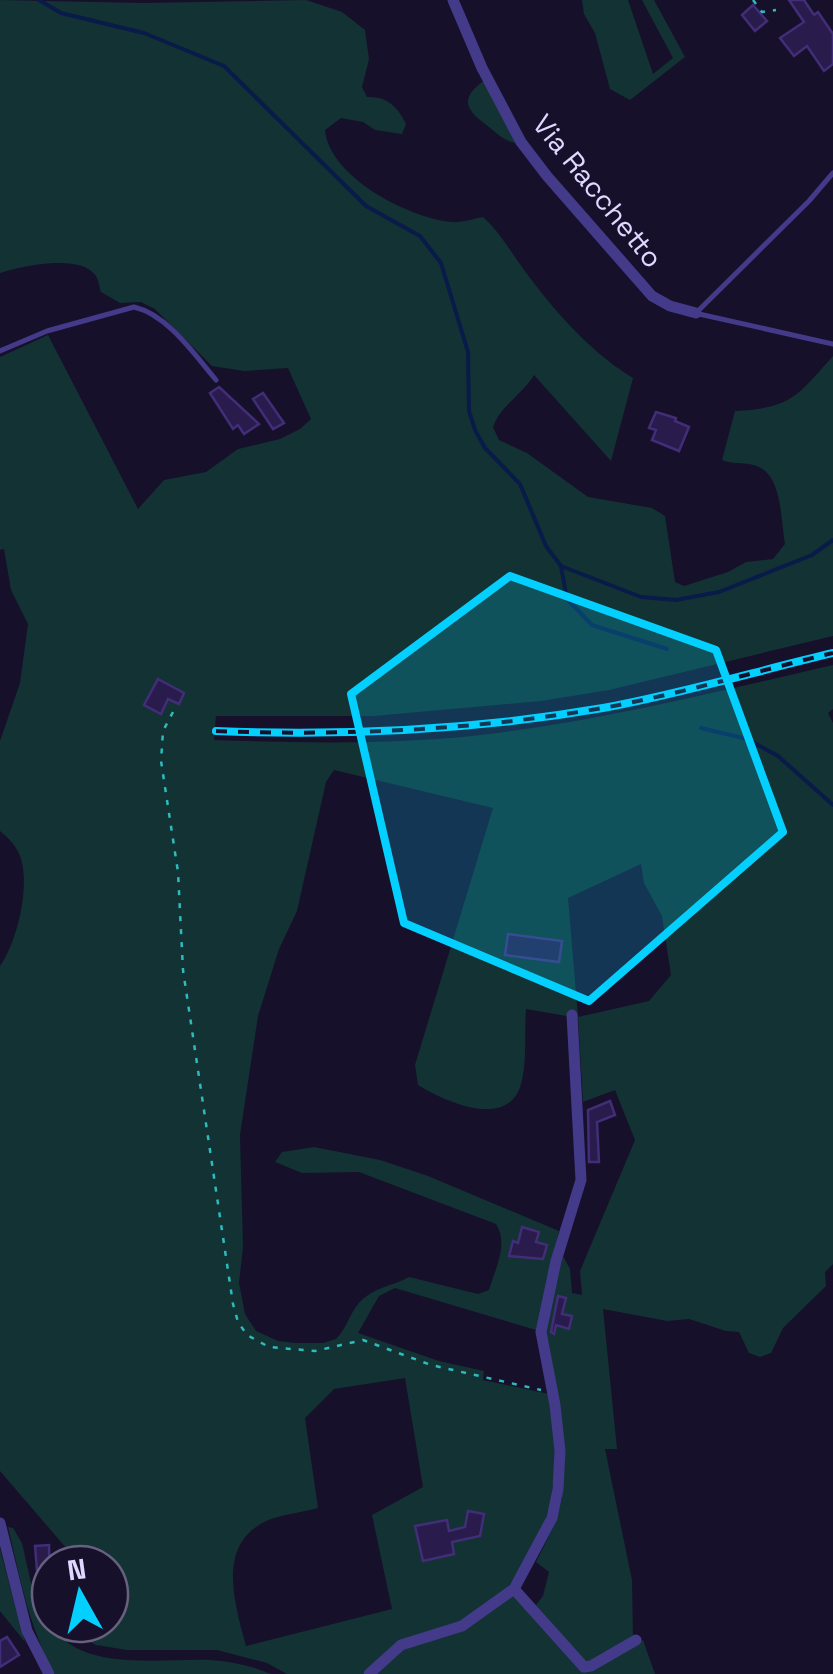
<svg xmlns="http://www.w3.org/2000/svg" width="833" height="1674" font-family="'Space Grotesk',sans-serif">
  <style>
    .green { fill: #133234; fill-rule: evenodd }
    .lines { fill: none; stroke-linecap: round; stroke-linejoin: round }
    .stream { stroke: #091b49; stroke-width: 4 }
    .building { fill: #291b4b; stroke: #422d78; stroke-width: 2.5 }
    .path { stroke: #2dbbbe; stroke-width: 2.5; stroke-dasharray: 5 8; stroke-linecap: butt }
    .lane { stroke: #443a8a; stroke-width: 5 }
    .street { stroke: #443a8a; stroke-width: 11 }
    .rail-casing { stroke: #04d0ff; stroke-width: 8 }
    .rail { stroke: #16102a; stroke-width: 4; stroke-dasharray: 11; stroke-linecap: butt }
    .marked { fill: #04d0ff; fill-opacity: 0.2; stroke: #04d0ff; stroke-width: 8; stroke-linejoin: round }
    .labels { text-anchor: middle; stroke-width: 8; stroke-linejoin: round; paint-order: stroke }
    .street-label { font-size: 28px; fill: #e0d8ff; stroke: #16102a }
  </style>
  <rect width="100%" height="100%" fill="#16102a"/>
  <g class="green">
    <path d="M 0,0 L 144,3 L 306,0 L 342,12 L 365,30 L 369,59 L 362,87 L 367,97 C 387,96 398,107 406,124 L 402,134 L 375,130 L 363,122 L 341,118 L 325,130 C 329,177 409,218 451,222 C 462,223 472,219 483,217 C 498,231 506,244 517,260 C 548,304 587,350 633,378 L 611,461 L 534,375 C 522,395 501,405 493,427 L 499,440 L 527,453 L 588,497 L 652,508 L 665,516 L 675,582 L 684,586 L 728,572 L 746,562 L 773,559 L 785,544 C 781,522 782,480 761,468 C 749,461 734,465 722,460 L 735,411 C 792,408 797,396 833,356 L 833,636 L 609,690 L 541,701 L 374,716 L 216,716 L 214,740 C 303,743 393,745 481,735 C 601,721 716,692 833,665 L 833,709 L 828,713 L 833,723 L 833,1264 L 825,1272 L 826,1286 L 783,1328 L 771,1353 L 760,1357 L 749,1353 L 739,1332 L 726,1331 L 689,1319 L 667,1321 L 603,1309 L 617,1449 L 605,1449 L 632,1580 L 633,1638 L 591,1662 L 585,1662 L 536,1605 L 543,1596 L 549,1572 L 536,1562 L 555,1524 L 562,1498 L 543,1331 L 563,1256 L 570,1269 L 572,1293 L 582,1295 L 580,1271 L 635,1140 L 615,1090 L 583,1102 L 578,1018 L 526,1009 C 524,1033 528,1068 519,1090 C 502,1128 442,1100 418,1085 L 415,1065 L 493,808 L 334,770 L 326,782 L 297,911 L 279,949 L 258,1016 L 240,1135 L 243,1247 L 239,1283 L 245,1314 L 256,1331 L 278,1341 L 295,1343 L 323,1343 L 336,1339 C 348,1327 351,1308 364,1298 C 379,1286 395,1285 409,1277 L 478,1294 L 489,1290 C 495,1269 509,1244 496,1224 L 359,1172 L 302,1173 L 275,1162 L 282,1152 L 314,1147 L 380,1160 L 428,1176 L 559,1231 L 536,1330 L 395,1288 L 379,1296 L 358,1333 L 439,1361 L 484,1371 L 483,1380 L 549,1394 L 556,1458 L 551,1500 L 544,1525 L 513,1581 L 505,1590 L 459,1623 L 394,1644 L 363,1674 L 287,1674 L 267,1663 L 217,1650 L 127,1650 L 96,1645 L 80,1636 L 84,1624 L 110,1624 L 110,1564 L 80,1564 L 0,1471 L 0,966 C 17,942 31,885 20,856 C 16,845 8,838 0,831 L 0,741 L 20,683 L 28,624 L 11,590 L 4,549 L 0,550 L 0,357 L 48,335 L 138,509 L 164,480 L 206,472 L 238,449 L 280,439 L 300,429 L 311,419 L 288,368 L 244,371 L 212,366 L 155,309 L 141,302 L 120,303 L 101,292 C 99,287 99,281 96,276 C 81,253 22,266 0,273 ZM 641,864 L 644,883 L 662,916 L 671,975 L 649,1001 L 578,1017 L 568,898 ZM 405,1378 L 423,1487 L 372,1515 L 392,1609 L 246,1646 C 234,1601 215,1541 271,1519 C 286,1514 303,1512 318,1508 L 305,1418 L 334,1389 Z"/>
    <polygon points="582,0 628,0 653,74 673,58 642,0 654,0 685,57 630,100 610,89 595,33 584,14"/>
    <path d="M 485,80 L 518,144 C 502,140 497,133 484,123 C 465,109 460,97 485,80 Z"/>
    <path d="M 8,1527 L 13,1528 L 22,1543 L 37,1610 L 50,1618 C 70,1674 159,1658 210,1660 C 230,1661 253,1666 271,1674 L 55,1674 C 29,1628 20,1578 8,1527 Z"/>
    <polygon points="0,1549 25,1642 0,1611"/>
    <polygon points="513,1595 595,1669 643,1640 655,1674 376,1674 402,1650 463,1631"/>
  </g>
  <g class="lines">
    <g class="stream">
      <polyline points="39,0 61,13 144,33 224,66 366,206 420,236 441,263 468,352 469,411 475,430 485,448 520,484 546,546 561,566 641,597 676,600 719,592 812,555 833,540"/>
      <polyline points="561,566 567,599 592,625 667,649"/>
      <polyline points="701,728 747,739 778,756 833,805"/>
    </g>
  </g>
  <g class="building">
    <polygon points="789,0 804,0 814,15 818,12 833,34 833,64 824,71 807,46 794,56 780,38 804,22"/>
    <polygon points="753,5 767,21 755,31 742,15"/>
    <polygon points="219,387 259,424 244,434 238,425 233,429 210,393"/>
    <polygon points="263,393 284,423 273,429 253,399"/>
    <polygon points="656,412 676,418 675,421 689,427 679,451 652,440 656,430 649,428"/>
    <polygon points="158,679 184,693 179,704 168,699 161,714 144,705"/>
    <polygon points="508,934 562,941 559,962 505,955"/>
    <polygon points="610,1101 615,1115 597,1122 599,1162 589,1162 588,1110"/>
    <polygon points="522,1227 539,1232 536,1242 547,1245 543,1259 509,1256 513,1241 518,1243"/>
    <polygon points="558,1296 566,1298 562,1314 572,1316 569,1329 556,1325 554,1334 551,1332"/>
    <polygon points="468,1511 484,1514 480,1536 452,1542 454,1554 423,1561 415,1526 447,1520 449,1531 465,1527"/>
    <polygon points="49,1545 50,1607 40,1607 35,1546"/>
    <polygon points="7,1637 19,1655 0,1667 0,1641"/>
  </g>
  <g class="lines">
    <g class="path">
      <polyline points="753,0 762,12 776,10"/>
      <polyline points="173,712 163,731 161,761 178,872 183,970 233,1304 238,1322 247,1335 269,1347 315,1351 363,1340 431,1365 541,1390"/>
    </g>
    <g class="lane">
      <polyline points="698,311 809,201 833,173"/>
      <polyline points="699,314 833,344"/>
      <path d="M 0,351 L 47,331 L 134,307 C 168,315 194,354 216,380"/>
    </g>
    <g class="street">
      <polyline points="453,0 482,68 521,142 547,176 652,296 670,306 696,313"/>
      <polyline points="0,1523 27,1631 49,1674"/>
      <polyline points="514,1589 584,1667 591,1666 636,1640"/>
      <polyline points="369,1674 401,1645 462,1626 514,1589 552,1518 558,1489 560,1451 555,1405 541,1332 556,1261 581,1180 572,1015"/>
    </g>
    <defs>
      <path id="rail" d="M 216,731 C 346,736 475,730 603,708 C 680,694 757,671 833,653"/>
    </defs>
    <use href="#rail" class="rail-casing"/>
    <use href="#rail" class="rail"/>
  </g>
  <path class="marked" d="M 510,576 L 716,650 L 783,832 L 589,1001 L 404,923 L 351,694 Z"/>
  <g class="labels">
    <g class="street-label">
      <text transform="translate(598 191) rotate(51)" y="10">Via Racchetto</text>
    </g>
  </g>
  <g transform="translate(80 1594) rotate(352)"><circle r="48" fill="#16102a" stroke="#67607f" stroke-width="2.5"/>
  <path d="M0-8L18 38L0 25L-18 38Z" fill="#04d0ff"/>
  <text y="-15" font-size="28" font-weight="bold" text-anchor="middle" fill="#e0d8ff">N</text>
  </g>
</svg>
